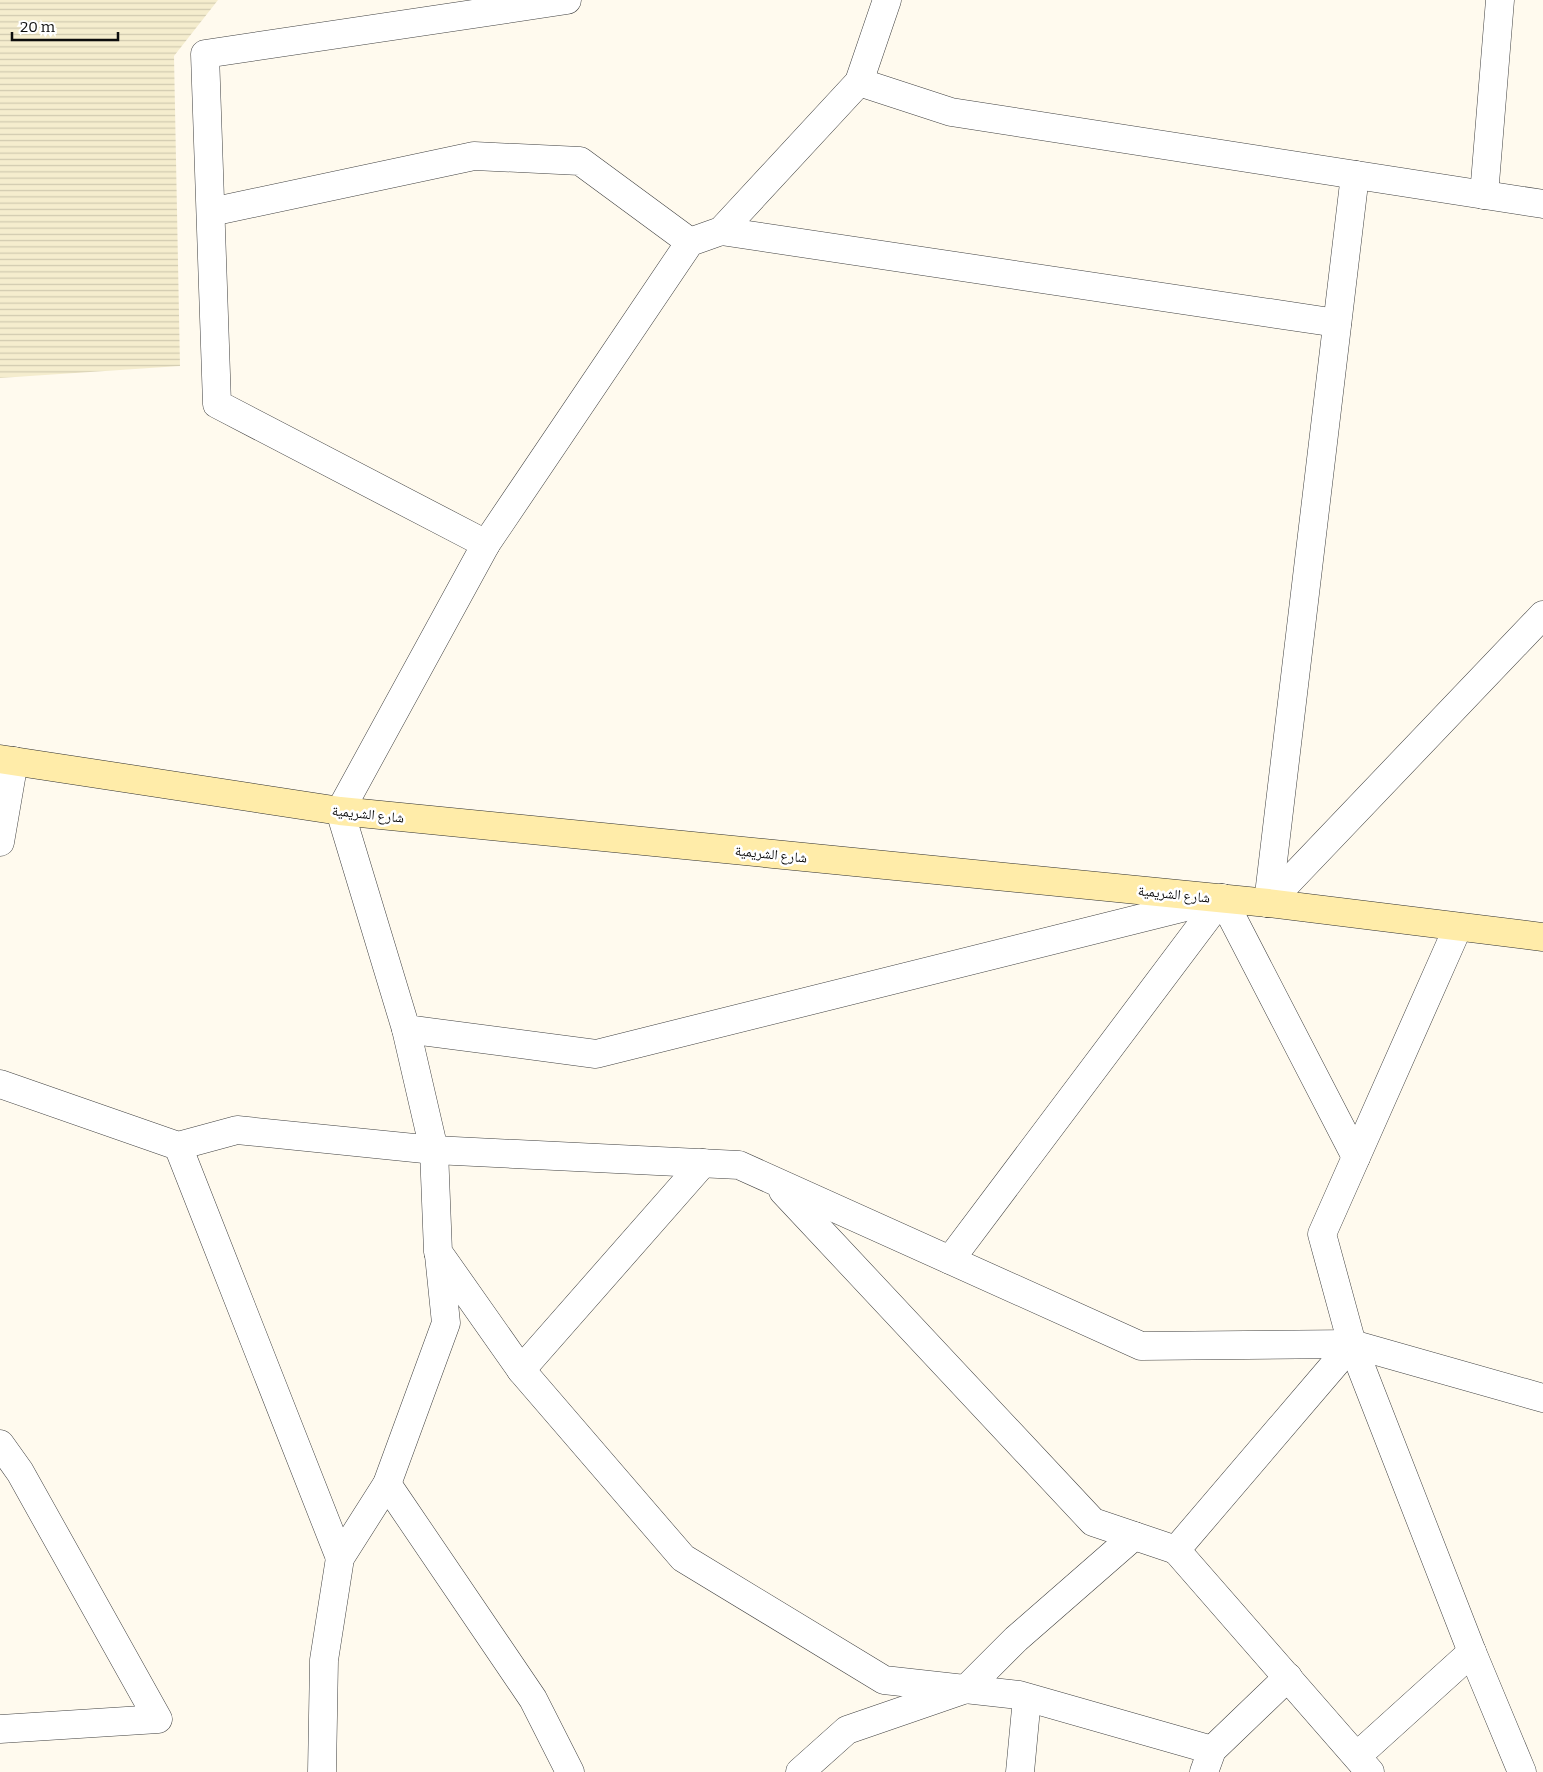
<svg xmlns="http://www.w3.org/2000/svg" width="1543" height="1772" font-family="Bitter,'Noto Naskh Arabic',serif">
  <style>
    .farmland { fill: url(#farmland-rules) }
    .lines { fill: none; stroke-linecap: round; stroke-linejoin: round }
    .street-casing { stroke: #404040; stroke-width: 29 }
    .secondary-casing { stroke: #2f2f2f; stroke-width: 29 }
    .street { stroke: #fff; stroke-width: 28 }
    .secondary { stroke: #ffeca9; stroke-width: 28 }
    .labels { text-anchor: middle; stroke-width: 5; stroke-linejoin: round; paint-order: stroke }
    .street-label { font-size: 14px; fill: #0d0d0d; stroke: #fff }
  </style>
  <defs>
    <pattern id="farmland-rules" width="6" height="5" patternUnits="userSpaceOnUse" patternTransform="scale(1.25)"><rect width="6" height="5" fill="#f5edce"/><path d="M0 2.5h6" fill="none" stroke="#d1cab0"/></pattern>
  </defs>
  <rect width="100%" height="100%" fill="#fffaee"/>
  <polygon class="farmland" points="0,0 218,0 174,56 180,366 0,378"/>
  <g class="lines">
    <defs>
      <g id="street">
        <polyline points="887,0 859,82 721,231 690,242 486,544 340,811 406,1029 596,1054 1222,898 1356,1157"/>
        <polyline points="859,82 951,112 1543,204"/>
        <polyline points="1484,195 1500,0"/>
        <polyline points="211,212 474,156 580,161 690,242"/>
        <polyline points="721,231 1337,323"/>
        <polyline points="486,544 217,404 205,54 567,0"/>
        <polyline points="0,842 14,761"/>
        <polyline points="1268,903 1355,175"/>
        <polyline points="1268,903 1543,615"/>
        <polyline points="1458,927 1322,1234 1352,1344 1472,1652 1522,1772"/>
        <polyline points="406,1029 434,1150 438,1252 521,1370 683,1558 884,1680 1019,1695 1212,1750"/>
        <polyline points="0,1084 178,1146 237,1130 434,1150 739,1165 1141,1346 1352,1344 1543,1398"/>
        <polyline points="178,1146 340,1558"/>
        <polyline points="783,1191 1093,1522 1176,1550"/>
        <polyline points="950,1260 1222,898"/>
        <polyline points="1352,1344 1176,1550 1370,1772"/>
        <polyline points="521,1370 703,1163"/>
        <polyline points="0,1444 20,1472 158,1719 0,1729"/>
        <polyline points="387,1484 533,1699 570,1772"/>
        <polyline points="1357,1756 1472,1652"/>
        <polyline points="322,1772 324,1660 340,1558 387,1484 446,1323 439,1255"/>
        <polyline points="800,1772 847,1730 966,1689 1016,1639 1134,1536"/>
        <polyline points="1020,1772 1027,1698"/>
        <polyline points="1204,1772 1212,1750 1288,1677"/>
      </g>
      <polyline id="secondary" points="0,759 340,811 1268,903 1543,937"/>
    </defs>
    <use href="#street" class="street-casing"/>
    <use href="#secondary" class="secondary-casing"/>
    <use href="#street" class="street"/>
    <use href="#secondary" class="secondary"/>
  </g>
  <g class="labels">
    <g class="street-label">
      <text transform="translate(368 814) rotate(6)" y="5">شارع الشريمية</text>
      <text transform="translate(771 854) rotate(6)" y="5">شارع الشريمية</text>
      <text transform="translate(1174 894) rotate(6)" y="5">شارع الشريمية</text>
    </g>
  </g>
  <path d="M12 32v8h106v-8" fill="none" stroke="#0d0d0d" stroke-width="2.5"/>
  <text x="20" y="32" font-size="15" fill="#0d0d0d" stroke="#ffffff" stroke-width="4" paint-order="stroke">20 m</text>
</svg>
